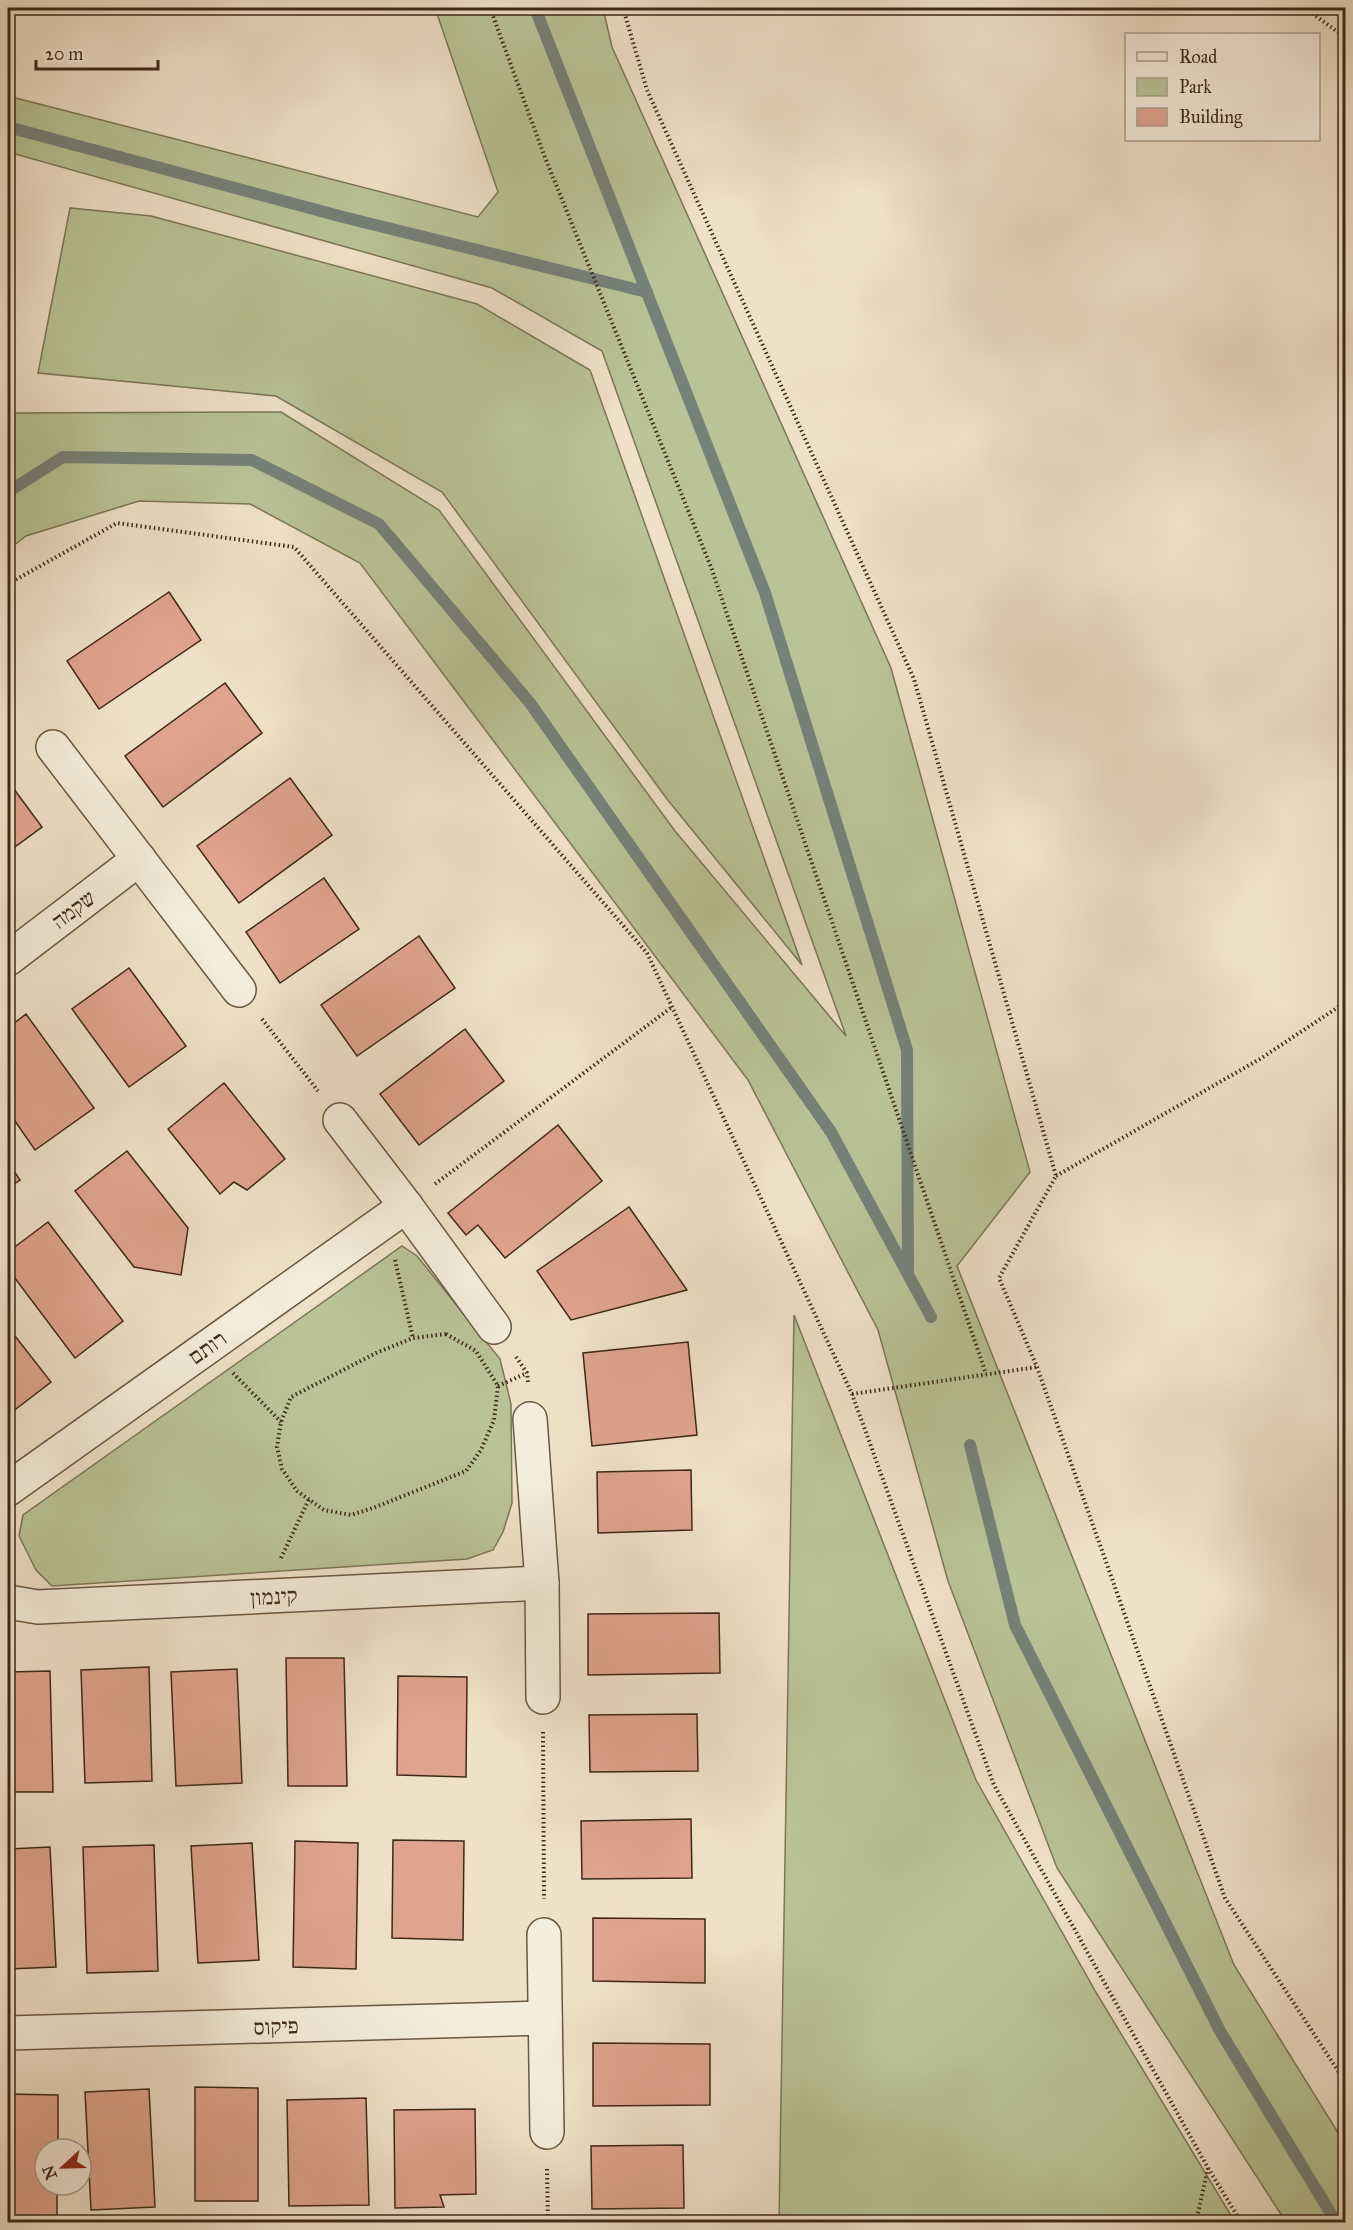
<svg xmlns="http://www.w3.org/2000/svg" width="1353" height="2230" font-family="'IM FELL Great Primer','Frank Ruhl Libre',serif">
  <style>
    .green { fill: #b9c396; stroke: #7c7656; stroke-width: 1.5 }
    .lines { fill: none; stroke-linecap: round; stroke-linejoin: round }
    .stream { stroke: #768179; stroke-width: 12 }
    .building { fill: #e0a38d; stroke: #3e2917; stroke-width: 1.5 }
    .street-casing { stroke: #6a5743; stroke-width: 36 }
    .path { stroke: #3e2917; stroke-width: 4; stroke-dasharray: 1.5 3; stroke-linecap: butt }
    .street { stroke: #f5ecdb; stroke-width: 33 }
    .labels { text-anchor: middle; stroke-width: 6; stroke-linejoin: round; paint-order: stroke }
    .street-label { font-size: 22px; fill: #3e2917; stroke: #f5ecdb }
  </style>
  <rect width="100%" height="100%" fill="#efe1c7"/>
  <filter id="stains"><feTurbulence type="fractalNoise" baseFrequency=".00333" numOctaves="4"/><feColorMatrix values="0 0 0 0 .2 0 0 0 0 .09 0 0 0 0 .02 0 0 0 .5 -.17"/></filter>
  <radialGradient id="worn" r=".72"><stop offset=".6" stop-color="#630" stop-opacity="0"/><stop offset="1" stop-color="#630" stop-opacity=".3"/></radialGradient>
  <g class="green">
    <polygon points="435,8 603,8 612,47 891,668 1030,1172 957,1266 1234,1965 1345,2144 1345,2222 1286,2222 1057,1868 948,1581 878,1330 748,1080 360,563 250,504 139,501 26,536 8,550 8,413 281,412 439,510 675,831 846,1036 602,351 492,288 8,152 8,96 478,217 498,192"/>
    <polygon points="70,208 151,216 477,304 590,370 802,965 667,799 442,492 276,396 38,373"/>
    <polygon points="402,1246 417,1256 500,1359 511,1404 512,1503 503,1532 493,1550 467,1559 52,1586 36,1570 19,1536 23,1515"/>
    <polygon points="794,1315 976,1780 1097,1994 1235,2222 779,2222"/>
  </g>
  <g class="lines">
    <g class="stream">
      <polyline points="535,8 765,593 907,1050 908,1270"/>
      <polyline points="8,127 343,217 647,292"/>
      <polyline points="8,492 63,457 252,460 379,524 530,703 831,1132 931,1317"/>
      <polyline points="970,1445 1015,1625 1220,2031 1336,2222"/>
    </g>
  </g>
  <g class="building">
    <polygon points="169,592 201,640 99,709 67,661"/>
    <polygon points="225,683 262,733 163,807 125,756"/>
    <polygon points="290,778 332,835 239,903 197,846"/>
    <polygon points="8,781 42,827 8,852"/>
    <polygon points="324,878 359,929 280,983 246,932"/>
    <polygon points="419,936 455,988 357,1056 321,1005"/>
    <polygon points="129,968 186,1046 129,1087 72,1009"/>
    <polygon points="26,1014 94,1108 35,1150 8,1111 8,1028"/>
    <polygon points="465,1029 504,1081 419,1145 380,1094"/>
    <polygon points="224,1083 285,1159 247,1190 234,1182 220,1194 168,1129"/>
    <polygon points="558,1125 602,1181 505,1258 478,1225 466,1235 448,1213"/>
    <polygon points="127,1151 188,1228 181,1275 134,1267 75,1191"/>
    <polygon points="8,1162 20,1180 8,1188"/>
    <polygon points="629,1207 687,1290 571,1320 537,1271"/>
    <polygon points="48,1222 123,1321 75,1358 8,1269 8,1252"/>
    <polygon points="8,1327 51,1382 8,1415"/>
    <polygon points="688,1342 697,1435 592,1446 583,1353"/>
    <polygon points="691,1470 692,1530 598,1533 597,1472"/>
    <polygon points="719,1613 720,1673 588,1675 588,1614"/>
    <polygon points="286,1658 344,1658 347,1786 288,1786"/>
    <polygon points="149,1667 152,1781 85,1783 81,1670"/>
    <polygon points="237,1669 242,1783 176,1786 171,1672"/>
    <polygon points="50,1671 53,1792 8,1792 8,1672"/>
    <polygon points="398,1676 467,1677 466,1777 397,1775"/>
    <polygon points="697,1714 698,1771 590,1772 589,1715"/>
    <polygon points="691,1819 692,1878 582,1879 581,1821"/>
    <polygon points="393,1840 464,1841 463,1940 392,1938"/>
    <polygon points="295,1841 358,1843 356,1969 293,1967"/>
    <polygon points="252,1843 259,1960 198,1963 191,1846"/>
    <polygon points="154,1845 158,1971 87,1973 83,1847"/>
    <polygon points="50,1847 56,1967 8,1969 8,1849"/>
    <polygon points="593,1918 705,1919 705,1983 593,1981"/>
    <polygon points="593,2043 710,2044 710,2105 593,2106"/>
    <polygon points="195,2087 258,2088 258,2201 195,2201"/>
    <polygon points="149,2089 155,2207 91,2210 85,2092"/>
    <polygon points="8,2094 58,2095 58,2149 45,2149 45,2185 57,2185 57,2221 8,2221"/>
    <polygon points="366,2098 369,2205 289,2206 287,2100"/>
    <polygon points="475,2109 476,2194 440,2195 444,2207 395,2208 394,2110"/>
    <polygon points="683,2145 684,2208 592,2209 591,2146"/>
  </g>
  <g class="lines">
    <defs>
      <g id="street">
        <polyline points="53,747 239,990"/>
        <polyline points="8,959 139,859"/>
        <polyline points="340,1120 406,1206 494,1327"/>
        <polyline points="530,1419 542,1583 543,1697"/>
        <polyline points="8,1489 406,1206"/>
        <polyline points="8,1602 38,1607 542,1583"/>
        <polyline points="544,1935 547,2132"/>
        <polyline points="8,2033 545,2018"/>
      </g>
    </defs>
    <use href="#street" class="street-casing"/>
    <g class="path">
      <polyline points="490,8 544,155 711,567 986,1374"/>
      <polyline points="623,8 647,90 914,679 1056,1176 999,1278 1037,1367 1225,1898 1346,2083"/>
      <polyline points="1305,8 1346,38"/>
      <polyline points="8,584 117,523 294,547 647,953 852,1394 994,1785 1208,2168 1241,2222"/>
      <polyline points="262,1019 318,1091"/>
      <polyline points="1056,1176 1260,1059 1346,1002"/>
      <polyline points="435,1184 672,1007"/>
      <polyline points="395,1260 413,1338"/>
      <polygon points="446,1334 476,1351 498,1386 494,1420 481,1450 466,1471 373,1508 351,1515 324,1510 297,1491 282,1469 277,1447 281,1422 291,1397 376,1353 413,1338"/>
      <polyline points="516,1357 527,1373 528,1382"/>
      <polyline points="233,1373 281,1422"/>
      <polyline points="498,1386 527,1373"/>
      <polyline points="852,1394 1037,1367"/>
      <polyline points="281,1558 309,1499"/>
      <polyline points="543,1732 544,1899"/>
      <polyline points="547,2169 548,2222"/>
      <polyline points="1196,2222 1208,2168"/>
    </g>
    <use href="#street" class="street"/>
  </g>
  <g class="labels">
    <g class="street-label">
      <text transform="translate(73 909) rotate(-37)" y="8">שקמה</text>
      <text transform="translate(207 1347) rotate(-35)" y="8">רותם</text>
      <text transform="translate(274 1596) rotate(-3)" y="8">קינמון</text>
      <text transform="translate(276 2026) rotate(-2)" y="8">פיקוס</text>
    </g>
  </g>
  <rect width="1353" height="2230" fill="none" stroke="#efe1c7" stroke-width="30"/>
  <rect x="9" y="9" width="1335" height="2212" fill="none" stroke="#3e2917" stroke-width="3"/>
  <rect x="15" y="15" width="1323" height="2200" fill="none" stroke="#3e2917" stroke-width="1.5"/>
  <rect x="1125" y="33" width="195" height="108" fill="#f5ecdb" stroke="#ac9e8d" stroke-width="1.5"/>
  <rect x="1137" y="52" width="30" height="9" fill="#f5ecdb" stroke="#ac9e8d" stroke-width="1.5"/>
  <text x="1179" y="63" font-size="18" fill="#3e2917">Road</text>
  <rect x="1137" y="78" width="30" height="18" fill="#b9c396" stroke="#ac9e8d" stroke-width="1.5"/>
  <text x="1179" y="93" font-size="18" fill="#3e2917">Park</text>
  <rect x="1137" y="108" width="30" height="18" fill="#e0a38d" stroke="#ac9e8d" stroke-width="1.5"/>
  <text x="1179" y="123" font-size="18" fill="#3e2917">Building</text>
  <g transform="translate(63 2167) rotate(248)"><circle r="28" fill="#f5ecdb" stroke="#ac9e8d" stroke-width="1.5"/>
  <path d="M0-4.5L10 22L0 15L-10 22Z" fill="#8f2418"/>
  <text y="-9" font-size="16" font-weight="bold" text-anchor="middle" fill="#3e2917">N</text>
  </g>
  <path d="M36 60v9h122v-9" fill="none" stroke="#3e2917" stroke-width="3"/>
  <text x="45" y="60" font-size="18" fill="#3e2917" stroke="#f5ecdb" stroke-width="4.5" paint-order="stroke">20 m</text>
  <rect width="100%" height="100%" filter="url(#stains)"/>
  <rect width="100%" height="100%" fill="url(#worn)"/>
</svg>
